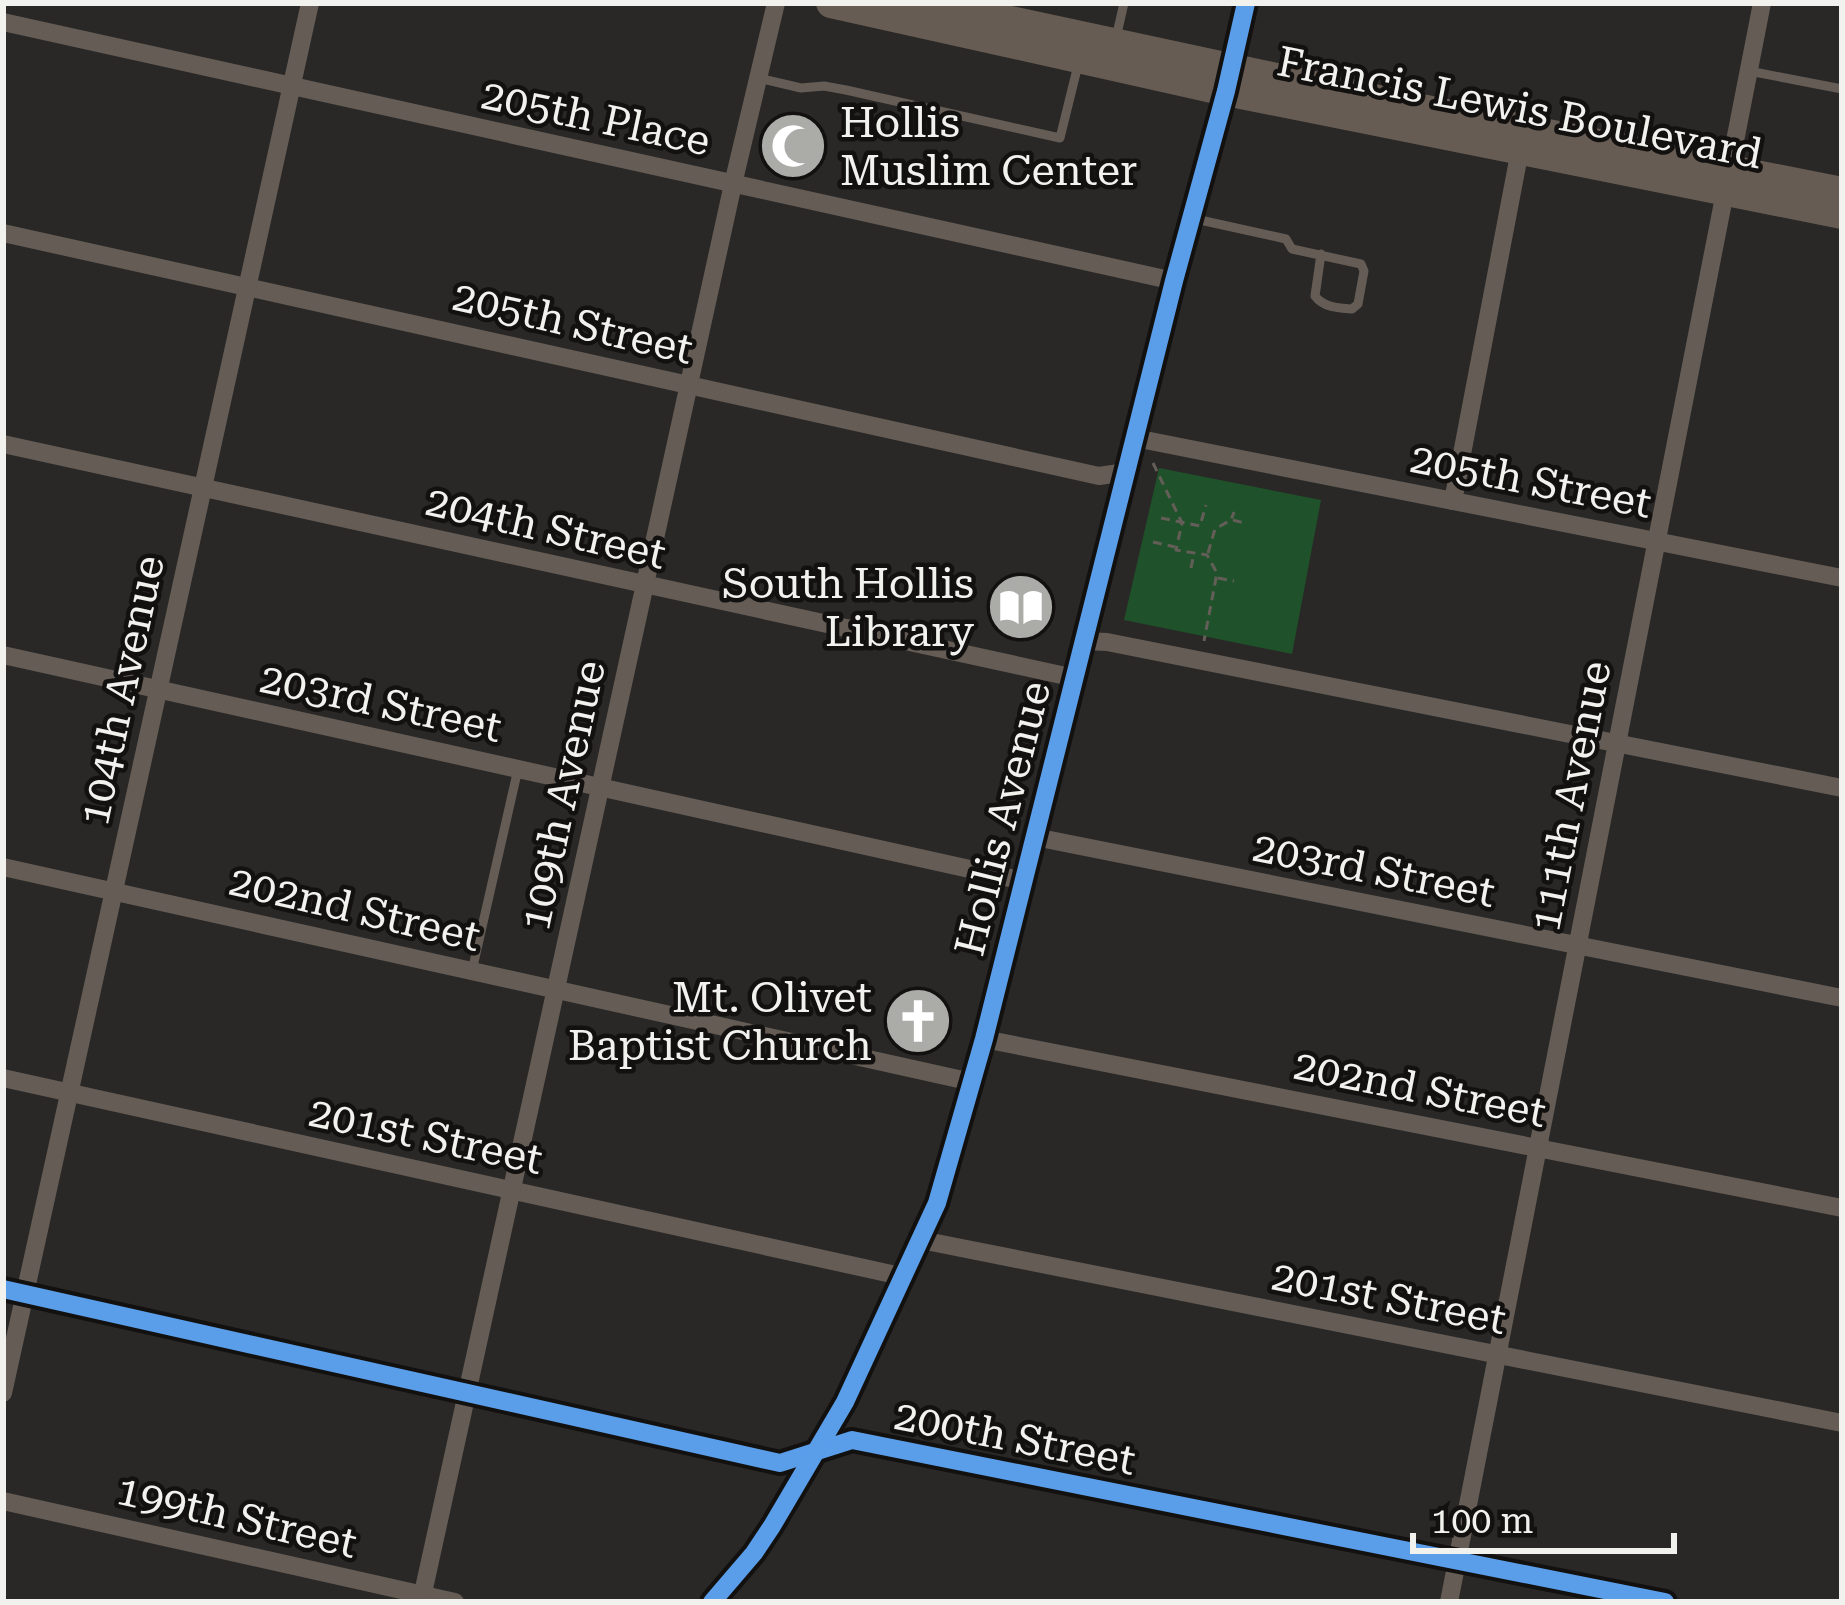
<svg xmlns="http://www.w3.org/2000/svg" width="1845" height="1605" font-family="'Roboto Serif',serif">
  <style>
    .green { fill: #1f522a }
    .lines { fill: none; stroke-linecap: round; stroke-linejoin: round }
    .path { stroke: #645e58; stroke-width: 3; stroke-dasharray: 9 6; stroke-linecap: butt }
    .service { stroke: #655c55; stroke-width: 9 }
    .minor { stroke: #655c55; stroke-width: 18 }
    .primary { stroke: #675c53; stroke-width: 30 }
    .cycleway-casing { stroke: #121110; stroke-width: 26 }
    .cycleway { stroke: #5a9eea; stroke-width: 18 }
    .labels { text-anchor: middle; stroke-width: 9; stroke-linejoin: round; paint-order: stroke }
    .street-label { font-size: 42px; fill: #f1f1ee; stroke: #121110 }
    .poi-label { font-size: 42px; fill: #f1f1ee; stroke: #121110; text-anchor: end }
  </style>
  <rect width="100%" height="100%" fill="#292826"/>
  <polygon class="green" points="1159,468 1321,500 1292,654 1124,620"/>
  <g class="lines">
    <g class="path">
      <polyline points="1153,463 1182,523 1176,550 1207,555 1217,573 1204,641"/>
      <polyline points="1161,518 1200,526 1206,505"/>
      <polyline points="1233,520 1244,523"/>
      <polyline points="1153,542 1175,547"/>
      <polyline points="1208,553 1215,529 1231,520 1234,512"/>
      <polyline points="1191,568 1194,553"/>
      <polyline points="1218,578 1234,581"/>
    </g>
    <g class="service">
      <polyline points="1116,38 1124,3"/>
      <polyline points="1749,71 1842,89"/>
      <polyline points="758,78 801,88 824,86 846,90 1060,138 1078,65"/>
      <path d="M 1191,218 L 1286,239 L 1292,249 L 1361,264 L 1364,271 L 1358,304 L 1352,309 C 1339,308 1324,308 1315,296 L 1321,254"/>
      <polyline points="472,971 518,769"/>
    </g>
    <g class="minor">
      <polyline points="3,22 1174,281"/>
      <polyline points="3,233 1099,476 1126,472"/>
      <polyline points="1135,438 1842,578"/>
      <polyline points="3,444 1075,678"/>
      <polyline points="1453,501 1520,150"/>
      <polyline points="1084,641 1107,642 1842,788"/>
      <polyline points="3,655 1024,881"/>
      <polyline points="1035,837 1842,998"/>
      <polyline points="3,867 972,1082"/>
      <polyline points="984,1039 1842,1208"/>
      <polyline points="3,1078 905,1277"/>
      <polyline points="921,1240 1842,1423"/>
      <polyline points="3,1289 780,1463 852,1440 1665,1602"/>
      <polyline points="3,1393 310,3"/>
      <polyline points="3,1501 455,1602"/>
      <polyline points="421,1602 733,184 776,3"/>
      <polyline points="712,1602 754,1553 772,1526 845,1402 937,1203 984,1039 1174,281 1226,91 1246,3"/>
      <polyline points="1449,1602 1762,3"/>
    </g>
    <g class="primary">
      <polyline points="831,3 1226,91 1842,214"/>
      <polyline points="927,3 1411,107 1842,192"/>
    </g>
    <defs>
      <g id="cycleway">
        <polyline points="3,1289 780,1463 852,1440 1665,1602"/>
        <polyline points="712,1602 754,1553 772,1526 845,1402 937,1203 984,1039 1174,281 1226,91 1246,3"/>
      </g>
    </defs>
    <use href="#cycleway" class="cycleway-casing"/>
    <use href="#cycleway" class="cycleway"/>
  </g>
  <defs>
    <symbol id="mosque-disc" viewBox="-11 -11 22 22"><circle r="9.5" fill="#ababa8" stroke="#121110"/><path d="M3.5-4.9A6 6 0 1 0 3.5 4.9A5 5 0 1 1 3.5-4.9Z" fill="#fff"/></symbol>
    <symbol id="library-disc" viewBox="-11 -11 22 22"><circle r="9.5" fill="#ababa8" stroke="#121110"/><path d="M-6-4Q-3-5.5-.7-3.5V5Q-3 3-6 4ZM6-4Q3-5.5 .7-3.5V5Q3 3 6 4Z" fill="#fff"/></symbol>
    <symbol id="church-disc" viewBox="-11 -11 22 22"><circle r="9.5" fill="#ababa8" stroke="#121110"/><path d="M-1.2-6h2.4v3.5h3.3v2.4h-3.3V6h-2.4V-.1h-3.3v-2.4h3.3Z" fill="#fff"/></symbol>
  </defs>
  <g fill-rule="evenodd">
    <use href="#mosque-disc" x="755" y="108" width="76" height="76"/>
    <use href="#library-disc" x="983" y="569" width="76" height="76"/>
    <use href="#church-disc" x="880" y="983" width="76" height="76"/>
  </g>
  <g class="labels">
    <g class="street-label">
      <text transform="translate(1520 107) rotate(11)" y="15">Francis Lewis Boulevard</text>
      <text transform="translate(596 117) rotate(12)" y="15">205th Place</text>
      <text transform="translate(573 322) rotate(13)" y="15">205th Street</text>
      <text transform="translate(1531 480) rotate(11)" y="15">205th Street</text>
      <text transform="translate(546 527) rotate(13)" y="15">204th Street</text>
      <text transform="translate(121 690) rotate(-78)" y="15">104th Avenue</text>
      <text transform="translate(381 702) rotate(12)" y="15">203rd Street</text>
      <text transform="translate(562 795) rotate(-78)" y="15">109th Avenue</text>
      <text transform="translate(1570 796) rotate(-79)" y="15">111th Avenue</text>
      <text transform="translate(1002 818) rotate(-76)" y="15">Hollis Avenue</text>
      <text transform="translate(1374 869) rotate(11)" y="15">203rd Street</text>
      <text transform="translate(355 908) rotate(13)" y="15">202nd Street</text>
      <text transform="translate(1420 1088) rotate(11)" y="15">202nd Street</text>
      <text transform="translate(426 1135) rotate(12)" y="15">201st Street</text>
      <text transform="translate(1389 1297) rotate(11)" y="15">201st Street</text>
      <text transform="translate(1015 1437) rotate(11)" y="15">200th Street</text>
      <text transform="translate(237 1516) rotate(13)" y="15">199th Street</text>
    </g>
    <g class="poi-label">
      <text x="840" y="137" text-anchor="start">Hollis<tspan x="840" dy="48">Muslim Center</tspan></text>
      <text x="974" y="598">South Hollis<tspan x="974" dy="48">Library</tspan></text>
      <text x="872" y="1012">Mt. Olivet<tspan x="872" dy="48">Baptist Church</tspan></text>
    </g>
  </g>
  <rect width="1845" height="1605" fill="none" stroke="#f1f1ee" stroke-width="12"/>
  <path d="M1413 1533v18h261v-18" fill="none" stroke="#f1f1ee" stroke-width="6"/>
  <text x="1431" y="1533" font-size="36" fill="#f1f1ee" stroke="#121110" stroke-width="9" paint-order="stroke">100 m</text>
</svg>
